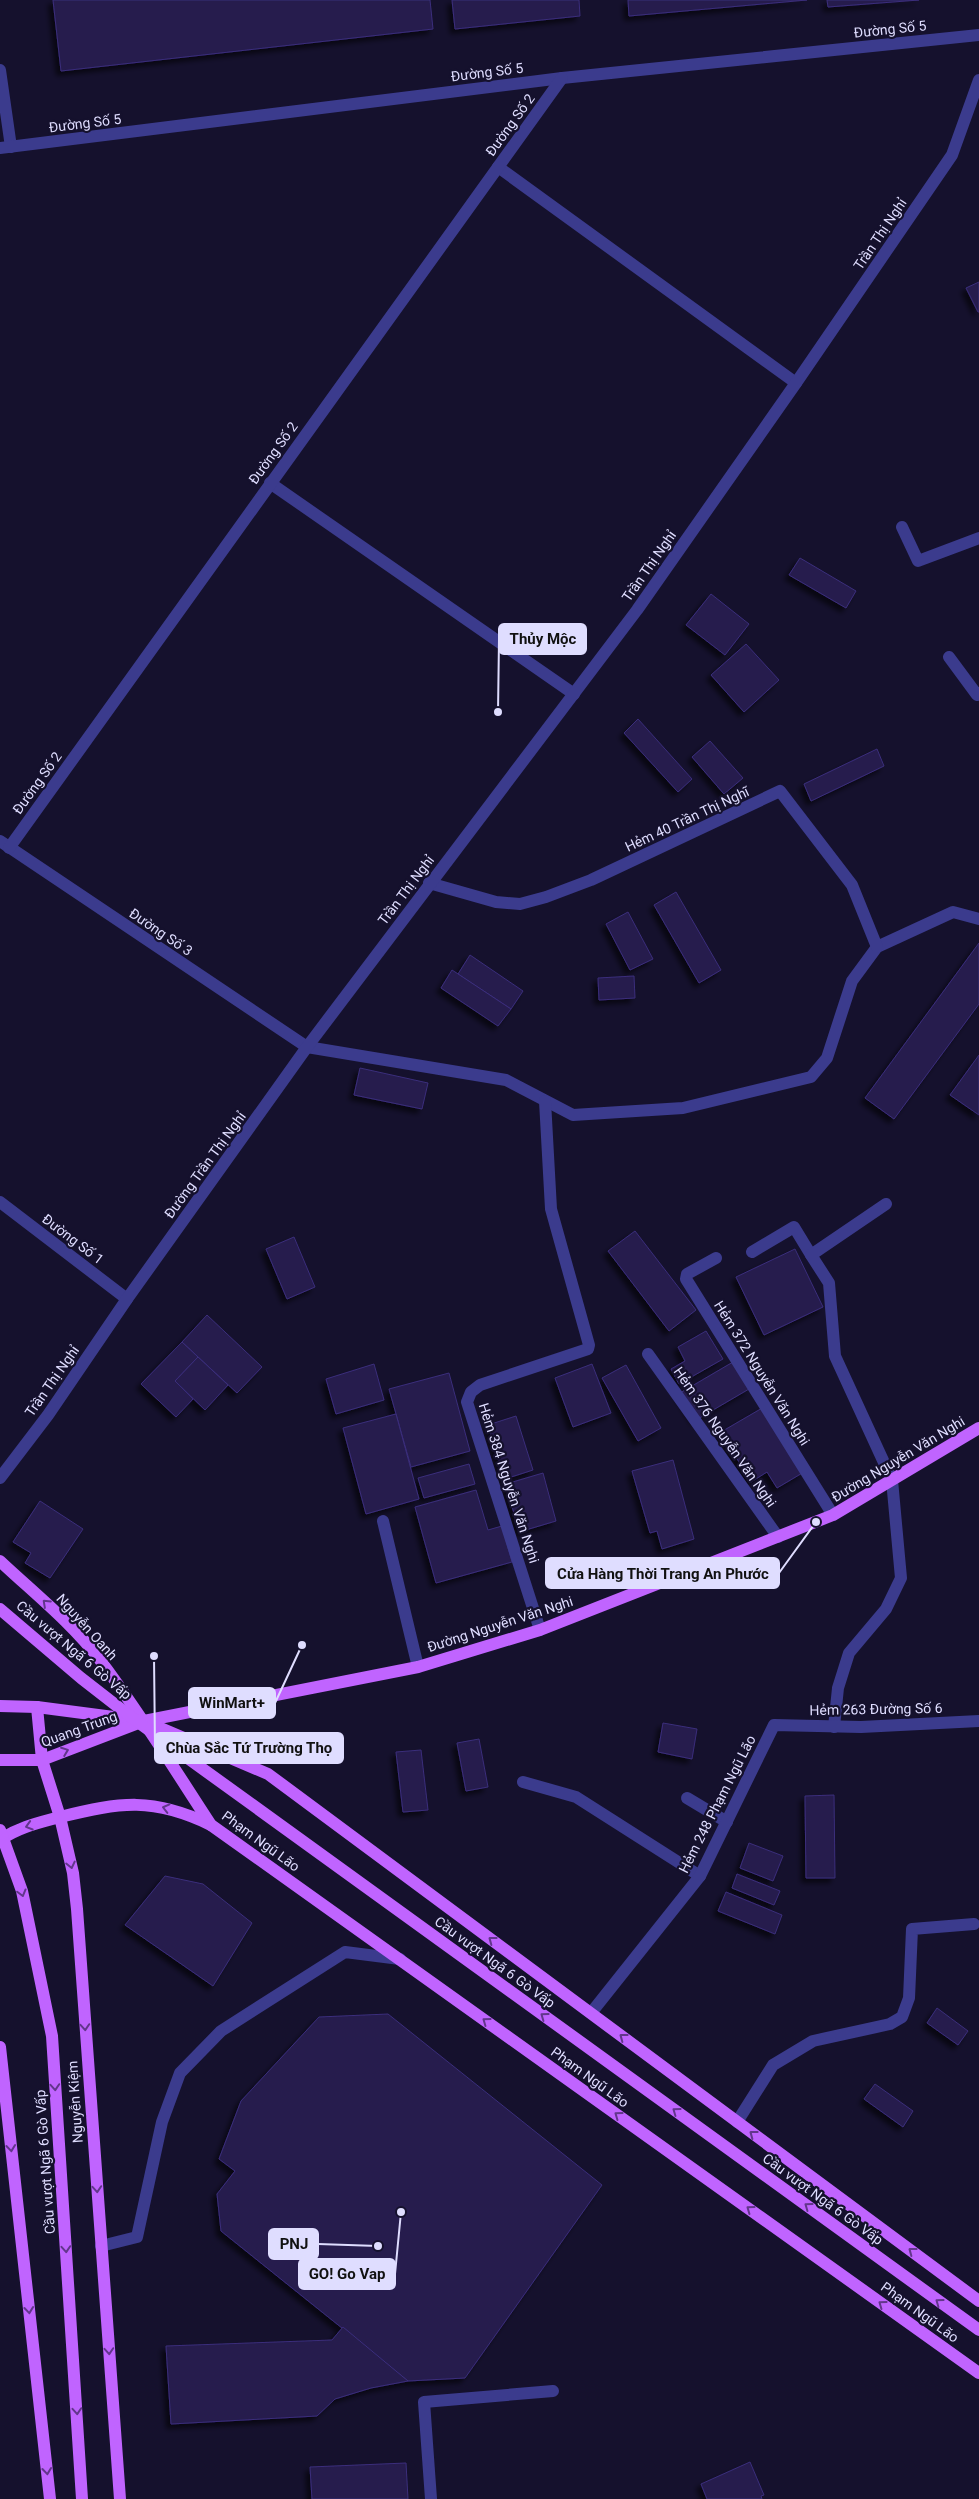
<svg xmlns="http://www.w3.org/2000/svg" width="979" height="2499" font-family="Roboto,sans-serif">
  <style>
    .building { fill: #251c4e; stroke: #3b2e7b; filter: url(#shadow) }
    .lines { fill: none; stroke-linecap: round; stroke-linejoin: round }
    .minor { stroke: #3b3b8d; stroke-width: 12 }
    .major { stroke: #c064ff; stroke-width: 12 }
    .major-bridge { stroke: #c064ff; stroke-width: 12 }
    .oneway { stroke: #62368c }
    .labels { text-anchor: middle; stroke-width: 4.5; stroke-linejoin: round; paint-order: stroke }
    .street-label { font-size: 14px; fill: #dfddff; stroke: #15112d }
    .leader { fill: none; stroke: #dfddff; stroke-width: 2 }
    .callout-dot { fill: #dfddff; stroke: #15112d; stroke-width: 2 }
    .callout { fill: #dfddff; stroke: #dfddff; stroke-width: 2 }
    .callout-label { font-size: 15px; text-anchor: middle; font-weight: bold; fill: #111 }
  </style>
  <defs>
    <filter id="shadow"><feDropShadow dx="-4.5" dy="4.5" stdDeviation="2.5" flood-color="#0009"/></filter>
  </defs>
  <rect width="100%" height="100%" fill="#15112d"/>
  <g class="building">
    <polygon points="53,0 430,0 433,29 61,71"/>
    <polygon points="452,0 579,0 580,16 455,29"/>
    <polygon points="628,0 807,0 629,16"/>
    <polygon points="827,0 919,0 828,7"/>
    <polygon points="979,282 979,312 978,312 966,288"/>
    <polygon points="800,558 856,591 846,608 789,575"/>
    <polygon points="711,594 749,624 725,655 686,625"/>
    <polygon points="746,644 779,680 744,712 711,675"/>
    <polygon points="638,719 692,779 678,792 624,733"/>
    <polygon points="710,741 743,778 724,794 692,757"/>
    <polygon points="877,749 884,766 811,801 804,784"/>
    <polygon points="676,892 721,970 699,983 654,905"/>
    <polygon points="628,912 653,959 630,970 606,924"/>
    <polygon points="979,943 979,1004 894,1119 865,1098"/>
    <polygon points="470,955 523,991 511,1009 458,974"/>
    <polygon points="452,970 511,1009 498,1026 441,988"/>
    <polygon points="634,976 635,998 599,1000 598,978"/>
    <polygon points="979,1055 979,1115 950,1095"/>
    <polygon points="360,1068 428,1083 422,1109 354,1095"/>
    <polygon points="635,1231 696,1310 669,1331 608,1251"/>
    <polygon points="294,1237 315,1287 287,1299 266,1249"/>
    <polygon points="795,1249 823,1307 764,1335 736,1277"/>
    <polygon points="207,1315 262,1367 237,1393 182,1342"/>
    <polygon points="706,1331 723,1359 679,1384 671,1369 685,1361 678,1347"/>
    <polygon points="182,1342 198,1357 175,1381 193,1399 176,1417 141,1384"/>
    <polygon points="198,1357 228,1385 205,1410 175,1381"/>
    <polygon points="733,1362 749,1389 696,1420 680,1393"/>
    <polygon points="374,1364 384,1400 336,1414 326,1379"/>
    <polygon points="592,1364 611,1413 573,1427 555,1378"/>
    <polygon points="626,1365 661,1428 638,1441 602,1378"/>
    <polygon points="449,1373 470,1451 411,1467 389,1389"/>
    <polygon points="764,1407 804,1472 777,1488 767,1472 751,1482 721,1432"/>
    <polygon points="396,1414 419,1499 366,1514 343,1428"/>
    <polygon points="516,1416 533,1470 505,1479 488,1425"/>
    <polygon points="673,1460 694,1539 662,1549 657,1531 650,1533 632,1471"/>
    <polygon points="469,1464 475,1484 424,1498 418,1478"/>
    <polygon points="543,1473 556,1521 519,1532 506,1484"/>
    <polygon points="476,1490 488,1530 502,1526 512,1562 436,1583 415,1507"/>
    <polygon points="40,1501 83,1529 50,1578 25,1563 31,1553 13,1542"/>
    <polygon points="663,1723 697,1729 692,1759 658,1752"/>
    <polygon points="479,1739 488,1787 466,1791 457,1743"/>
    <polygon points="421,1750 428,1810 403,1812 396,1752"/>
    <polygon points="834,1795 835,1878 806,1878 805,1796"/>
    <polygon points="749,1843 783,1856 773,1881 740,1868"/>
    <polygon points="737,1874 780,1891 774,1905 732,1888"/>
    <polygon points="165,1876 203,1884 252,1923 213,1986 125,1925"/>
    <polygon points="726,1892 782,1915 775,1934 718,1911"/>
    <polygon points="937,2008 968,2031 958,2045 927,2023"/>
    <polygon points="388,2014 602,2185 465,2378 408,2381 221,2231 217,2194 235,2171 219,2159 241,2101 319,2017"/>
    <polygon points="875,2084 913,2111 903,2127 864,2099"/>
    <polygon points="343,2327 408,2381 371,2388 335,2399 317,2416 171,2424 166,2346 332,2340"/>
    <polygon points="750,2462 764,2495 761,2496 762,2499 707,2499 701,2484"/>
    <polygon points="406,2463 408,2499 312,2499 310,2467"/>
  </g>
  <g class="lines">
    <g class="minor">
      <polyline points="0,70 11,147"/>
      <polyline points="0,148 562,78 979,35"/>
      <polyline points="498,167 796,383"/>
      <polyline points="270,483 574,694"/>
      <polyline points="902,527 918,561 979,538"/>
      <polyline points="949,657 977,695 979,693"/>
      <polyline points="0,841 307,1047 506,1080 573,1115 683,1108 811,1077 827,1058 852,981 877,947 953,912 979,919"/>
      <polyline points="9,848 562,78"/>
      <polyline points="429,883 496,902 520,904 546,897 591,880 780,791 852,885 877,947"/>
      <polyline points="0,1202 127,1299"/>
      <polyline points="752,1252 794,1227 811,1255"/>
      <polyline points="716,1258 687,1274 686,1279 833,1515"/>
      <polyline points="648,1354 778,1537"/>
      <polyline points="0,1478 48,1415 127,1299 307,1047 637,610 796,383 952,155 979,80"/>
      <polyline points="383,1521 418,1667"/>
      <polyline points="540,1630 467,1402 471,1392 480,1385 588,1349 589,1345 551,1209 545,1101"/>
      <polyline points="834,1727 838,1688 849,1653 886,1609 901,1578 892,1480 835,1356 829,1283 811,1255 886,1204"/>
      <polyline points="523,1782 576,1797 700,1876"/>
      <polyline points="687,1798 727,1822"/>
      <polyline points="591,2013 700,1876 774,1725 861,1727 979,1721"/>
      <polyline points="737,2122 773,2065 813,2041 890,2024 902,2017 909,1998 912,1929 974,1924"/>
      <polyline points="101,2246 137,2237 162,2122 180,2073 221,2031 345,1952 400,1959"/>
      <polyline points="431,2499 424,2402 553,2391"/>
    </g>
    <g class="major">
      <path d="M 0,1561 C 34,1593 72,1623 100,1660 C 140,1713 175,1770 211,1825 L 979,2373"/>
      <polyline points="0,1706 37,1707 144,1721 268,1774 979,2301"/>
      <polyline points="37,1707 42,1760 60,1817 73,1873 77,1909 120,2499"/>
      <polyline points="0,1760 42,1760 144,1721 418,1667 540,1630 833,1515 979,1428"/>
      <path d="M 0,1840 C 19,1827 38,1823 60,1817 C 121,1802 153,1797 211,1825"/>
      <polyline points="0,2047 50,2499"/>
    </g>
    <g class="major-bridge">
      <polyline points="0,1609 81,1678 135,1720 979,2330"/>
      <polyline points="0,1830 22,1891 52,2036 82,2499"/>
    </g>
  </g>
  <defs><path id="oneway-chevron" d="M-2-3.5L2.5 0L-2 3.5" fill="none" stroke-width="1.6" stroke-linecap="round" stroke-linejoin="round" transform="scale(1.25)"/></defs>
  <g class="oneway">
    <use href="#oneway-chevron" transform="translate(46 1603) rotate(-137)"/>
    <use href="#oneway-chevron" transform="translate(65 1751) rotate(-21)"/>
    <use href="#oneway-chevron" transform="translate(166 1808) rotate(-166)"/>
    <use href="#oneway-chevron" transform="translate(29 1826) rotate(163)"/>
    <use href="#oneway-chevron" transform="translate(71 1865) rotate(77)"/>
    <use href="#oneway-chevron" transform="translate(22 1893) rotate(75)"/>
    <use href="#oneway-chevron" transform="translate(492 1940) rotate(-143)"/>
    <use href="#oneway-chevron" transform="translate(544 2016) rotate(-144)"/>
    <use href="#oneway-chevron" transform="translate(486 2021) rotate(-144)"/>
    <use href="#oneway-chevron" transform="translate(85 2027) rotate(86)"/>
    <use href="#oneway-chevron" transform="translate(623 2037) rotate(-143)"/>
    <use href="#oneway-chevron" transform="translate(55 2087) rotate(86)"/>
    <use href="#oneway-chevron" transform="translate(676 2111) rotate(-144)"/>
    <use href="#oneway-chevron" transform="translate(618 2115) rotate(-144)"/>
    <use href="#oneway-chevron" transform="translate(753 2134) rotate(-143)"/>
    <use href="#oneway-chevron" transform="translate(11 2148) rotate(84)"/>
    <use href="#oneway-chevron" transform="translate(97 2189) rotate(86)"/>
    <use href="#oneway-chevron" transform="translate(808 2206) rotate(-144)"/>
    <use href="#oneway-chevron" transform="translate(750 2209) rotate(-144)"/>
    <use href="#oneway-chevron" transform="translate(66 2249) rotate(86)"/>
    <use href="#oneway-chevron" transform="translate(912 2251) rotate(-143)"/>
    <use href="#oneway-chevron" transform="translate(939 2302) rotate(-144)"/>
    <use href="#oneway-chevron" transform="translate(882 2304) rotate(-144)"/>
    <use href="#oneway-chevron" transform="translate(29 2310) rotate(84)"/>
    <use href="#oneway-chevron" transform="translate(109 2351) rotate(86)"/>
    <use href="#oneway-chevron" transform="translate(77 2411) rotate(86)"/>
    <use href="#oneway-chevron" transform="translate(47 2471) rotate(84)"/>
  </g>
  <g class="labels">
    <g class="street-label">
      <text transform="translate(890 29) rotate(-6)" y="5">Đường Số 5</text>
      <text transform="translate(487 72) rotate(-7)" y="5">Đường Số 5</text>
      <text transform="translate(85 123) rotate(-7)" y="5">Đường Số 5</text>
      <text transform="translate(510 125) rotate(-54)" y="5">Đường Số 2</text>
      <text transform="translate(880 234) rotate(-56)" y="5">Trần Thị Nghỉ</text>
      <text transform="translate(273 453) rotate(-54)" y="5">Đường Số 2</text>
      <text transform="translate(649 566) rotate(-55)" y="5">Trần Thị Nghỉ</text>
      <text transform="translate(37 783) rotate(-54)" y="5">Đường Số 2</text>
      <text transform="translate(687 819) rotate(-25)" y="5">Hẻm 40 Trần Thị Nghĩ</text>
      <text transform="translate(406 890) rotate(-53)" y="5">Trần Thị Nghỉ</text>
      <text transform="translate(161 932) rotate(34)" y="5">Đường Số 3</text>
      <text transform="translate(205 1165) rotate(-54)" y="5">Đường Trần Thị Nghỉ</text>
      <text transform="translate(73 1239) rotate(37)" y="5">Đường Số 1</text>
      <text transform="translate(762 1373) rotate(58)" y="5">Hẻm 372 Nguyễn Văn Nghi</text>
      <text transform="translate(52 1381) rotate(-55)" y="5">Trần Thị Nghỉ</text>
      <text transform="translate(725 1437) rotate(55)" y="5">Hẻm 376 Nguyễn Văn Nghi</text>
      <text transform="translate(898 1459) rotate(-31)" y="5">Đường Nguyễn Văn Nghi</text>
      <text transform="translate(509 1483) rotate(72)" y="5">Hẻm 384 Nguyễn Văn Nghi</text>
      <text transform="translate(500 1624) rotate(-18)" y="5">Đường Nguyễn Văn Nghi</text>
      <text transform="translate(87 1627) rotate(48)" y="5">Nguyễn Oanh</text>
      <text transform="translate(74 1650) rotate(40)" y="5">Cầu vượt Ngã 6 Gò Vấp</text>
      <text transform="translate(876 1709) rotate(-1)" y="5">Hẻm 263 Đường Số 6</text>
      <text transform="translate(79 1729) rotate(-20)" y="5">Quang Trung</text>
      <text transform="translate(717 1804) rotate(-63)" y="5">Hẻm 248 Phạm Ngũ Lão</text>
      <text transform="translate(261 1841) rotate(36)" y="5">Phạm Ngũ Lão</text>
      <text transform="translate(495 1962) rotate(36)" y="5">Cầu vượt Ngã 6 Gò Vấp</text>
      <text transform="translate(590 2077) rotate(36)" y="5">Phạm Ngũ Lão</text>
      <text transform="translate(75 2102) rotate(-94)" y="5">Nguyễn Kiệm</text>
      <text transform="translate(45 2162) rotate(-94)" y="5">Cầu vượt Ngã 6 Gò Vấp</text>
      <text transform="translate(823 2199) rotate(36)" y="5">Cầu vượt Ngã 6 Gò Vấp</text>
      <text transform="translate(920 2312) rotate(36)" y="5">Phạm Ngũ Lão</text>
    </g>
  </g>
  <path class="leader" d="M498 712L499 639M816 1522L779 1573M302 1645L275 1703M154 1656L155 1748M378 2246L318 2244M401 2212L395 2274"/>
  <g class="callout-dot">
    <circle cx="498" cy="712" r="5"/>
    <circle cx="816" cy="1522" r="5"/>
    <circle cx="302" cy="1645" r="5"/>
    <circle cx="154" cy="1656" r="5"/>
    <circle cx="378" cy="2246" r="5"/>
    <circle cx="401" cy="2212" r="5"/>
  </g>
  <g class="callout">
    <rect x="499" y="624" width="87" height="30" rx="5"/>
    <rect x="546" y="1558" width="233" height="30" rx="5"/>
    <rect x="189" y="1688" width="86" height="30" rx="5"/>
    <rect x="155" y="1733" width="188" height="30" rx="5"/>
    <rect x="269" y="2229" width="49" height="30" rx="5"/>
    <rect x="299" y="2259" width="96" height="30" rx="5"/>
  </g>
  <g class="callout-label">
    <text x="543" y="644">Thủy Mộc</text>
    <text x="663" y="1579">Cửa Hàng Thời Trang An Phước</text>
    <text x="232" y="1708">WinMart+</text>
    <text x="249" y="1753">Chùa Sắc Tứ Trường Thọ</text>
    <text x="294" y="2249">PNJ</text>
    <text x="347" y="2279">GO! Go Vap</text>
  </g>
</svg>
